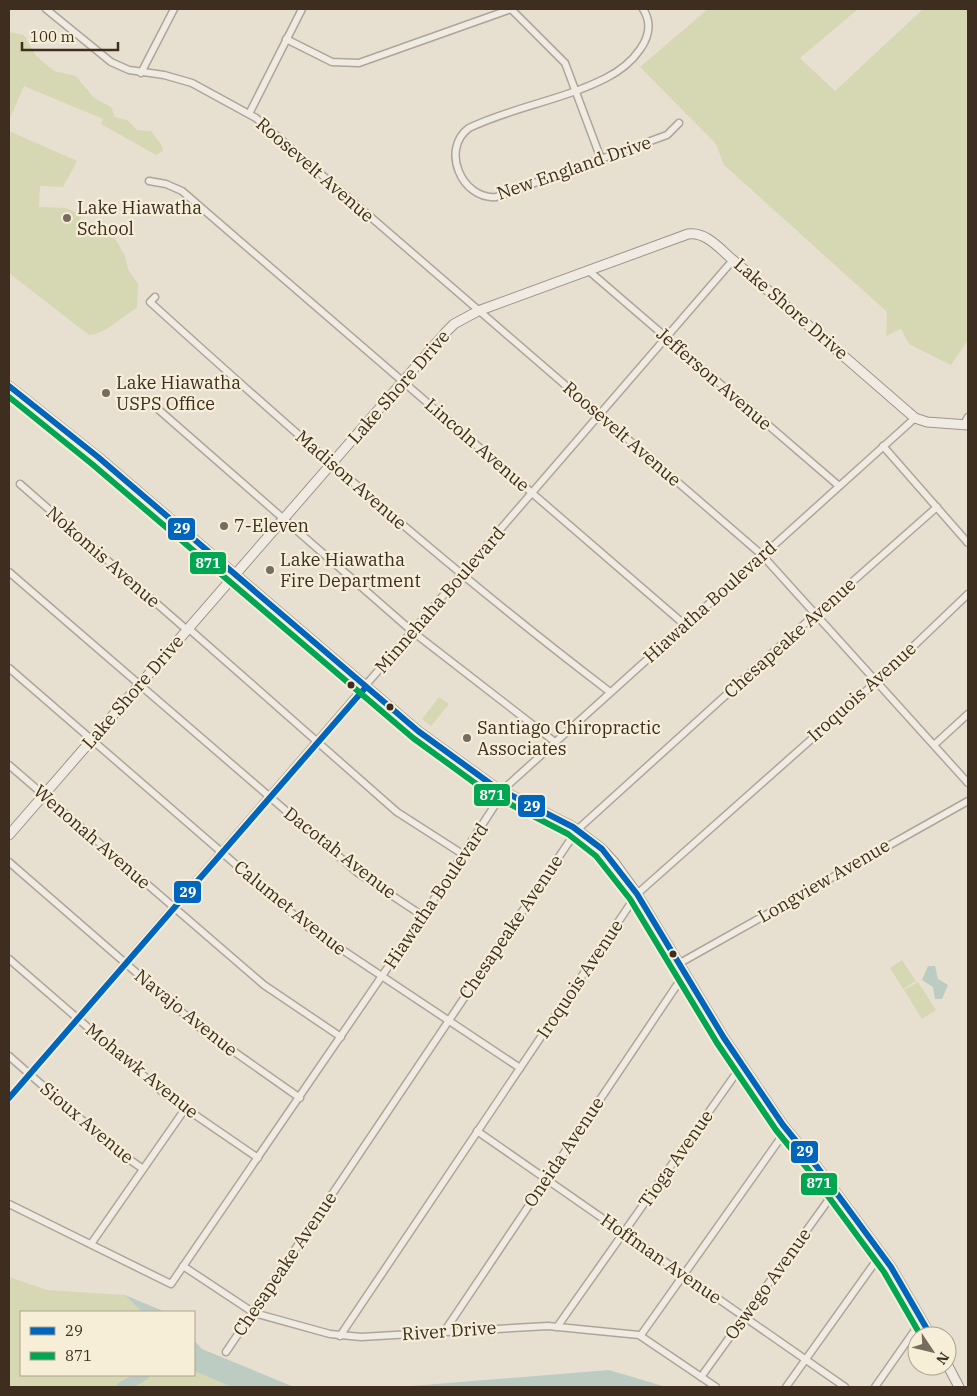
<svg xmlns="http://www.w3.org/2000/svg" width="977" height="1396" font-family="'IBM Plex Serif',serif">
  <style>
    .green { fill: #d6d7b3 }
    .water { fill: #bcccc2 }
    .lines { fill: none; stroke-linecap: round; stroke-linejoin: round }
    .river { stroke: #bcccc2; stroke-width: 11 }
    .street-casing { stroke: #ada599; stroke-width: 9 }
    .secondary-casing { stroke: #9c958a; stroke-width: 11 }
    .street { stroke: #efebe3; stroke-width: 6 }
    .secondary { stroke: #efebe3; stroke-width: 9 }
    .bus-1-casing { stroke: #f7eed8; stroke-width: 10 }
    .bus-2-casing { stroke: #f7eed8; stroke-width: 10 }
    .bus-1 { stroke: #0065bd; stroke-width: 6 }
    .bus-2 { stroke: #00a651; stroke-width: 6 }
    .poi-dot { fill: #786c5e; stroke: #f7eed8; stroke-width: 2 }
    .bus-dot { fill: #3d2e20; stroke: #f7eed8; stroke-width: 2 }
    .labels { text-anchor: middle; stroke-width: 4.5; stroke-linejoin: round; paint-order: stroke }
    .street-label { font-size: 18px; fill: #3d2e20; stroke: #f7eed8 }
    .poi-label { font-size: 18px; fill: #3d2e20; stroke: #f7eed8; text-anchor: start }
    .line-badge { stroke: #f7eed8; stroke-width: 2 }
    .badge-label { font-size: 14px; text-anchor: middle; font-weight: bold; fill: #fff }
  </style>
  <rect width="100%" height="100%" fill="#e7e0d1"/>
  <g class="green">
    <polygon points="708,9 858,9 800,58 835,91 923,9 968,9 968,340 951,365 909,344 901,329 886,336 887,312 724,165 716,144 640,67"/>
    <polygon points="9,32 24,35 36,56 54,71 76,76 94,98 111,107 115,117 127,120 137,130 151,131 162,146 163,151 156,155 101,124 103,119 24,86 9,120"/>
    <path d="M 9,131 L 77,161 L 63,187 L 40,186 L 39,207 L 66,208 L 82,215 L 78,226 L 112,233 L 125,256 L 128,269 L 138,284 L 137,308 C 120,317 108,333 89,335 L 9,273 Z"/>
    <polygon points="439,697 449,704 431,726 422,719"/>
    <polygon points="902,960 916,981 903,989 890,968"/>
    <polygon points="918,982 936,1010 922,1019 904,990"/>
    <polygon points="9,1277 47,1290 125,1295 142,1312 21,1312 21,1375 194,1375 194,1371 232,1387 9,1387"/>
  </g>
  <g class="water">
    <polygon points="928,966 935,966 938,979 948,985 942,999 935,999 933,987 922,980"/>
    <polygon points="125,1295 163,1311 164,1312 142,1312"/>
    <polygon points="194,1340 202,1349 294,1387 232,1387 194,1371"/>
    <polygon points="609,1370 666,1387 406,1387 411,1386"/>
  </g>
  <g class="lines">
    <polyline class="river" points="122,1387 144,1375"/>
    <defs>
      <g id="street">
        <polyline points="46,9 111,62 129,70 164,75 192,83 256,118 762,555 968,783"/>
        <polyline points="511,9 565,63 601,159"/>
        <path d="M 643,9 C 661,36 630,66 606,78 C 563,100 513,107 469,128 C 440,149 462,200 496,197 L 667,135 L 679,123"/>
        <polyline points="286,39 332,62 359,63 511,9"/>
        <polyline points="141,73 174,9"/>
        <polyline points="249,114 302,9"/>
        <polyline points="149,181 166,184 182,191 685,625"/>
        <polyline points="589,271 839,486"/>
        <path d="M 155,297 L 150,302 C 299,437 450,570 610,692"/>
        <polyline points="159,410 413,632 555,742"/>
        <polyline points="964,424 968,417"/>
        <polyline points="883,446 968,543"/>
        <polyline points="20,484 187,630"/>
        <polyline points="9,572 358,873 423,916"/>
        <polyline points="188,628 397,812 464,855"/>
        <polyline points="9,668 308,927 520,1068"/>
        <polyline points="934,745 968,714"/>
        <polyline points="9,765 264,985 341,1037"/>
        <polyline points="9,862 199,1027 300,1098"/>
        <polyline points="9,959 166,1095 258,1158"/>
        <polyline points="680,963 968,801"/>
        <polyline points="9,1056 116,1150 143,1169"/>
        <polyline points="9,1098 733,260"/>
        <polyline points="477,1131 845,1387"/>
        <polyline points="9,1204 171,1284 423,916 508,785 915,418"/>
        <polyline points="91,1244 185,1109"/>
        <polyline points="183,1266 254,1313 330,1334 361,1337 548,1326 639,1335 716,1387"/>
        <polyline points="557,1327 742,1065"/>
        <polyline points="444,1332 685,973"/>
        <polyline points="641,1335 787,1129"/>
        <polyline points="340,1336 637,894 877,681 968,594"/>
        <polyline points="226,1352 577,830 800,628 937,507"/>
        <polyline points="701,1377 835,1191"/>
        <polyline points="786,1387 881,1254"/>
        <polyline points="875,1387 922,1320"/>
      </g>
      <g id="secondary">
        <polyline points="9,386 98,457 418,731 495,787 573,827 602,849 614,862 637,894 724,1038 783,1125 818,1168 891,1267 931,1336"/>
        <path d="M 9,835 L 445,333 L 454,324 L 478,311 L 688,234 C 706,231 721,250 733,260 L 915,418 L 927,422 L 968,425"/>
        <polyline points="947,1364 959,1387"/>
      </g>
    </defs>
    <use href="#street" class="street-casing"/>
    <use href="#secondary" class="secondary-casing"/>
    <use href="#street" class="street"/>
    <use href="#secondary" class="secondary"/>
    <defs>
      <g id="bus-1">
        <polyline points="9,386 98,457 418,731 495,787 573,827 602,849 637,894 724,1038 783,1125 818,1168 891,1267 931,1336"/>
        <polyline points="9,1098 366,687"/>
      </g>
      <polyline id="bus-2" points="9,397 92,464 413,738 490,794 568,834 596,856 630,899 717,1043 776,1130 811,1173 884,1272 921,1336"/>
    </defs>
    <use href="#bus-1" class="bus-1-casing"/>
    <use href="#bus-2" class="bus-2-casing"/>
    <use href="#bus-1" class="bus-1"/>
    <use href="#bus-2" class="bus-2"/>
  </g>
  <g class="poi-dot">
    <circle cx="67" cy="218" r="5"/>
    <circle cx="106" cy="393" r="5"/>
    <circle cx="224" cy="526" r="5"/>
    <circle cx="270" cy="570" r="5"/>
    <circle cx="467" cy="738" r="5"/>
  </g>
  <g class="bus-dot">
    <circle cx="351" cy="685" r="4.5"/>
    <circle cx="390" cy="707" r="4.5"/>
    <circle cx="673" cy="954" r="4.5"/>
  </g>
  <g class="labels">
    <g class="street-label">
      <text transform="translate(574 168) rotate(-19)" y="6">New England Drive</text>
      <text transform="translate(315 170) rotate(41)" y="6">Roosevelt Avenue</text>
      <text transform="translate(791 309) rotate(41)" y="6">Lake Shore Drive</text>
      <text transform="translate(714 379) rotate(41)" y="6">Jefferson Avenue</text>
      <text transform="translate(399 387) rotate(-49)" y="6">Lake Shore Drive</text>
      <text transform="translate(622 434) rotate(41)" y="6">Roosevelt Avenue</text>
      <text transform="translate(477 445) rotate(41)" y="6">Lincoln Avenue</text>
      <text transform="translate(351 480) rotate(41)" y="6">Madison Avenue</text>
      <text transform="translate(103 557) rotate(41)" y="6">Nokomis Avenue</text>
      <text transform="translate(440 600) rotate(-49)" y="6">Minnehaha Boulevard</text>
      <text transform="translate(710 602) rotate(-42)" y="6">Hiawatha Boulevard</text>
      <text transform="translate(790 638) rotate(-42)" y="6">Chesapeake Avenue</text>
      <text transform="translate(133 692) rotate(-49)" y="6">Lake Shore Drive</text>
      <text transform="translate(862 692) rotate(-42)" y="6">Iroquois Avenue</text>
      <text transform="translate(92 837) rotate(41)" y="6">Wenonah Avenue</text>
      <text transform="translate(340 853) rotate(38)" y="6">Dacotah Avenue</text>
      <text transform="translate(824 881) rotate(-30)" y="6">Longview Avenue</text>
      <text transform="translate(436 896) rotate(-56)" y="6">Hiawatha Boulevard</text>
      <text transform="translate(290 908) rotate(39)" y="6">Calumet Avenue</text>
      <text transform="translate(511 927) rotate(-56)" y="6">Chesapeake Avenue</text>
      <text transform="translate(580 979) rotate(-56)" y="6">Iroquois Avenue</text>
      <text transform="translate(186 1013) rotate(39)" y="6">Navajo Avenue</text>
      <text transform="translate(142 1071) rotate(39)" y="6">Mohawk Avenue</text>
      <text transform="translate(87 1123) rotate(40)" y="6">Sioux Avenue</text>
      <text transform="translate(564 1152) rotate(-56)" y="6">Oneida Avenue</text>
      <text transform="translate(676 1159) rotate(-55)" y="6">Tioga Avenue</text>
      <text transform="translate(661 1259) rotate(35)" y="6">Hoffman Avenue</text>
      <text transform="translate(285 1264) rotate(-56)" y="6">Chesapeake Avenue</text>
      <text transform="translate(768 1284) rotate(-54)" y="6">Oswego Avenue</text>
      <text transform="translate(449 1331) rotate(-4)" y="6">River Drive</text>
    </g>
    <g class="poi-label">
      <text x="77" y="214">Lake Hiawatha<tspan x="77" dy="21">School</tspan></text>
      <text x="116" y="389">Lake Hiawatha<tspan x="116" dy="21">USPS Office</tspan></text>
      <text x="234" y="532">7-Eleven</text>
      <text x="280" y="566">Lake Hiawatha<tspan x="280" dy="21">Fire Department</tspan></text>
      <text x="477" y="734">Santiago Chiropractic<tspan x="477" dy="21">Associates</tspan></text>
    </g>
  </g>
  <g class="line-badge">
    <rect x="167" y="517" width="29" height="24" rx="5" fill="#0065bd"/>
    <rect x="189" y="551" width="38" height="24" rx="5" fill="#00a651"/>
    <rect x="473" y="783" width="38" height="24" rx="5" fill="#00a651"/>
    <rect x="517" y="794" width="29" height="24" rx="5" fill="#0065bd"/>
    <rect x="173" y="880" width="29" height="24" rx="5" fill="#0065bd"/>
    <rect x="790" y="1140" width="29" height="24" rx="5" fill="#0065bd"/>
    <rect x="800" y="1172" width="38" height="24" rx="5" fill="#00a651"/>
  </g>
  <g class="badge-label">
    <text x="182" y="533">29</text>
    <text x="208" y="568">871</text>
    <text x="492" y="800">871</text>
    <text x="532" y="811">29</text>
    <text x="188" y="897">29</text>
    <text x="805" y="1156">29</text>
    <text x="819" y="1188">871</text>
  </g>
  <rect width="977" height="1396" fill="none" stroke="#3d2e20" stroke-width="20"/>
  <rect x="20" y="1311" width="175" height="65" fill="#f7eed8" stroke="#ada18e"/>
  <rect x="30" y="1327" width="25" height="8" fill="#0065bd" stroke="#ada18e"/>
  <text x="65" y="1336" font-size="15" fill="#3d2e20">29</text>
  <rect x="30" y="1352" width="25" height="8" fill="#00a651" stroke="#ada18e"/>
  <text x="65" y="1361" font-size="15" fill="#3d2e20">871</text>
  <g transform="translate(932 1351) rotate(125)"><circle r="24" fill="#f7eed8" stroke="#ada18e"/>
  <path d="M0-4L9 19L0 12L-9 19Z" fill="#786c5e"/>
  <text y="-8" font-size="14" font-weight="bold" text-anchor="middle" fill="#3d2e20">N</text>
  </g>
  <path d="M22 42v8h96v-8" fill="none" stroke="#3d2e20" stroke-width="2.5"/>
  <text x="30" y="42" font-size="15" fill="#3d2e20" stroke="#f7eed8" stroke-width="4" paint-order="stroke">100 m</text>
</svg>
